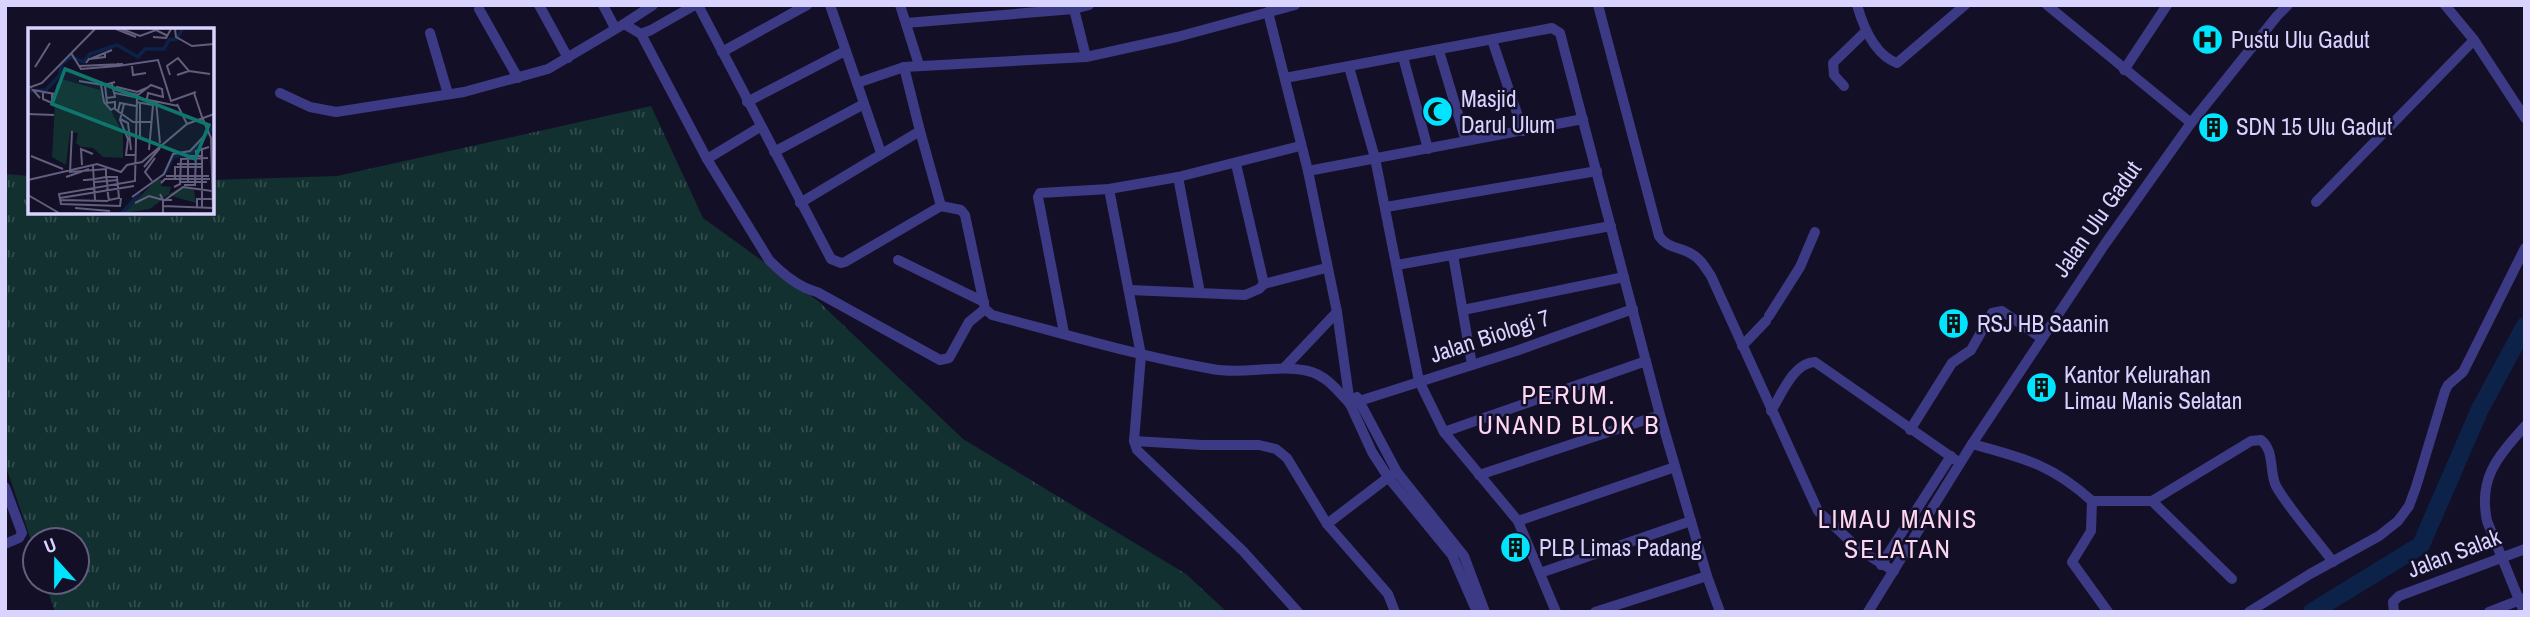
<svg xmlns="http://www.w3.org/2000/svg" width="2530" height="617" font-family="'Archivo Narrow',sans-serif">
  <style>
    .grass { fill: url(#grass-tufts) }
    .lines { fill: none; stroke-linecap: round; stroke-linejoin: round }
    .river { stroke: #0c2248; stroke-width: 18 }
    .minor { stroke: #3d3a85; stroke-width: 10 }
    .labels { text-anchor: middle; stroke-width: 5; stroke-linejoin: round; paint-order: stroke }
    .poi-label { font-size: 23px; fill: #d9d4ff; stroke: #130f26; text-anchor: start }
    .street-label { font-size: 23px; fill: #d9d4ff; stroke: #130f26 }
    .quarter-label { font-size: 26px; letter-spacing: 2px; fill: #ffd6f0; stroke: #130f26 }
    .inset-river { fill: none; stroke: #0c2248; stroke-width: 3.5 }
    .inset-road { fill: none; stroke: #625e7d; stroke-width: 2 }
    .view { fill: #0f766e; fill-opacity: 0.15; stroke: #0f766e; stroke-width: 3.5 }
    .inset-edge { fill: none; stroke: #d9d4ff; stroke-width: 3.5 }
  </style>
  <defs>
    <pattern id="grass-tufts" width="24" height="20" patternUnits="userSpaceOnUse" patternTransform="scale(1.75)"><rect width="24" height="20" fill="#12302f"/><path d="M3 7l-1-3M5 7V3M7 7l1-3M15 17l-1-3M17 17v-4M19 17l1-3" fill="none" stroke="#344d4e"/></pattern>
  </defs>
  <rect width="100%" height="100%" fill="#130f26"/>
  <polygon class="grass" points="651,106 703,218 818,301 963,439 1186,574 1227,612 55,612 45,582 77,582 77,540 35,540 35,552 5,464 5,174 30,176 30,212 212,212 212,180 337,176"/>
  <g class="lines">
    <polyline class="river" points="2312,612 2421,545 2480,409 2525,326"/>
    <g class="minor">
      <polyline points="539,5 568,58"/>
      <polyline points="603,5 615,28"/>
      <path d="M 698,5 L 831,259 L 841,263 L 845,262 L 941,206 L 961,210 L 965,215 L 985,309 L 992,315 C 1065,334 1137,356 1212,369 C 1243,375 1276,364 1308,371 C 1326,375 1338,391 1350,404 L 1516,351 L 1633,309"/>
      <polyline points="900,5 919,65"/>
      <polyline points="1073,5 1086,57"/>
      <path d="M 1598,5 L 1659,236 C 1667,248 1679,247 1690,253 C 1700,258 1705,267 1711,276 L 1818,511 L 1861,551 L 1894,571"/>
      <path d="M 1857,5 C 1863,26 1875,55 1897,63 L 1965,5"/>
      <polyline points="2047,5 2191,123"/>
      <polyline points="2445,5 2474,40 2525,118"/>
      <polyline points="479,9 518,78"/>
      <polyline points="1268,12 1308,171 1337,312 1350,404 1372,452 1388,477 1452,555 1477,612"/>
      <polyline points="906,23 1074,9 1089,5"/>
      <polyline points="624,24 653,5"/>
      <polyline points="430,33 448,94"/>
      <path d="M 641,34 L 707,159 L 769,260 C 783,274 798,287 817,292 L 940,360 L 949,358 L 969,322 L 985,309"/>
      <polyline points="1492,40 1523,131"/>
      <polyline points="1439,51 1466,141"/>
      <polyline points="722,52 807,5"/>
      <polyline points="1403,57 1428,149"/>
      <polyline points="904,67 1086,57 1177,37 1295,5"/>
      <polyline points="1349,67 1375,158 1419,381 1444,432 1518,521 1556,612"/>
      <polyline points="2124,70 2167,5"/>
      <polyline points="1285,78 1552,28 1560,33 1660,415 1707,576 1720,612"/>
      <polyline points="857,83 881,153"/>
      <polyline points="1844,86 1834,75 1833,63 1866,31"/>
      <polyline points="280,93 310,107 336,112 464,92 548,69 624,24 641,34 651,30 695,5"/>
      <polyline points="747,102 845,51"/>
      <polyline points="920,131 941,206"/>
      <polyline points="774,152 864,104"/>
      <polyline points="707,159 760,127"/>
      <polyline points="1308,171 1583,119"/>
      <polyline points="1178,177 1200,293"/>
      <polyline points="1109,189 1141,355 1134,441 1137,450 1243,551 1298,612"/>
      <polyline points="2316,202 2474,40"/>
      <polyline points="800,203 920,131 904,67 857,83 830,5"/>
      <polyline points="1386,207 1597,171"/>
      <polyline points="1453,255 1472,365"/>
      <polyline points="898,260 984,302"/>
      <polyline points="1397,265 1611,226"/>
      <polyline points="1264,284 1326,268"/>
      <polyline points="1130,290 1245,295 1259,289 1264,284 1236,164"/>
      <polyline points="1463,310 1624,277"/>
      <polyline points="1769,316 1800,267 1815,232"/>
      <polyline points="1064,333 1038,197 1040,193 1109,189 1178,177 1300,146"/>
      <polyline points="1742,346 1766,321"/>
      <polyline points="1284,368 1337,312"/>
      <polyline points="1357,397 1397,472 1464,556 1485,612"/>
      <path d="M 1771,411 C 1782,394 1793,363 1815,362 L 1960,463"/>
      <polyline points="1910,430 1952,363 1971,350 1992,313 2002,311 2041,338"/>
      <polyline points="1444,432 1646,361"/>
      <polyline points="1134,441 1202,445 1259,445 1276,449 1287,458 1327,524 1388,594 1395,612"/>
      <path d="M 1972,444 C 2023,458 2051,464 2092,501 L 2091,531 L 2072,562 L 2108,612"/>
      <polyline points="1479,475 1660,415"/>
      <polyline points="5,487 22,533 19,538 5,544"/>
      <path d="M 2092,501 L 2152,501 L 2251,441 L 2261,440 C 2275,451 2269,472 2276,486 C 2289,509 2316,539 2333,562"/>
      <polyline points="2152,501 2232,579"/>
      <polyline points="1518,521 1675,467"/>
      <polyline points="1327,524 1394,473"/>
      <polyline points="1881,565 1951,456"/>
      <polyline points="1540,573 1691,521"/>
      <polyline points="1595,612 1707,576"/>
      <polyline points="1868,612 1972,444 2105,244 2191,123 2277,16 2288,5"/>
      <polyline points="2249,612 2310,574 2379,536 2398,521 2409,506 2416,487 2445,391 2448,385 2463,372 2525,248"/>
      <polyline points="2394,612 2393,602 2399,596 2525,549"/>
      <polyline points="2489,612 2525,598"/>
      <path d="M 2524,612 L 2487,521 C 2478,477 2498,457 2525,426"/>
    </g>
  </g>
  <defs>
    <symbol id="hospital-disc" viewBox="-11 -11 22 22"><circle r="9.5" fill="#00e5ff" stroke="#130f26"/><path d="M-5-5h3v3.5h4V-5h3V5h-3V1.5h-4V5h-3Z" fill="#111"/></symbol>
    <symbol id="mosque-disc" viewBox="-11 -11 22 22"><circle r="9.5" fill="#00e5ff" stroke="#130f26"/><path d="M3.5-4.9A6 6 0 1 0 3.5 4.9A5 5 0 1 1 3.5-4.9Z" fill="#111"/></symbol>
    <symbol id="building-disc" viewBox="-11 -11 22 22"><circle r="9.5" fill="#00e5ff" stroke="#130f26"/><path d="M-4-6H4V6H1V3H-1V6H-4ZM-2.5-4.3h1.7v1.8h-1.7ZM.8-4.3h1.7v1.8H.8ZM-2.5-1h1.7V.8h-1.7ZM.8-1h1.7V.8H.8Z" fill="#111"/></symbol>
  </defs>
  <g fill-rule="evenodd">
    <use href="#hospital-disc" x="2190" y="22" width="35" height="35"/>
    <use href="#mosque-disc" x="1420" y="94" width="35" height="35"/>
    <use href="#building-disc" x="2196" y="110" width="35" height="35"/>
    <use href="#building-disc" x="1936" y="306" width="35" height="35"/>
    <use href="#building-disc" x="2024" y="370" width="35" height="35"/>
    <use href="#building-disc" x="1498" y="530" width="35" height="35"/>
  </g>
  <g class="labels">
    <g class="poi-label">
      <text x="2231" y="48">Pustu Ulu Gadut</text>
      <text x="1461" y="107">Masjid<tspan x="1461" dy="26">Darul Ulum</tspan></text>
      <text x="2236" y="135">SDN 15 Ulu Gadut</text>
      <text x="1977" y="332">RSJ HB Saanin</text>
      <text x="2064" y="383">Kantor Kelurahan<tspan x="2064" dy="26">Limau Manis Selatan</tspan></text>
      <text x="1539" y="556">PLB Limas Padang</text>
    </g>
    <g class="street-label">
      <text transform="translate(2097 219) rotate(-55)" y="8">Jalan Ulu Gadut</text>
      <text transform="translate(1490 336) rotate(-18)" y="8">Jalan Biologi 7</text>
      <text transform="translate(2454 553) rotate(-21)" y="8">Jalan Salak</text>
    </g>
    <g class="quarter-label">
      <text x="1569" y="404">PERUM.<tspan x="1569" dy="30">UNAND BLOK B</tspan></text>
      <text x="1898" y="528">LIMAU MANIS<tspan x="1898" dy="30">SELATAN</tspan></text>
    </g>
  </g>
  <g transform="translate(28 28)">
    <rect width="186" height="186" fill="#130f26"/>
    <path d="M 33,51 L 72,62 L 95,106 L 95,130 L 75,129 L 65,120 L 53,119 L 48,115 L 50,105 L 42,104 L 38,137 L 24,129 L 28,57 Z" fill="#12302f"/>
    <path d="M 129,151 L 135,152 L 133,158 L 143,159 L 141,166 L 156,158 L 166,162 L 168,175 L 140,167 L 122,181 L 96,185 Z" fill="#12302f"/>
    <path class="inset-river" d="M 0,63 L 18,62 L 31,48 L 34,35 L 43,29 L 56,34 L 62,26 L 89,17 L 110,29 L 117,21 L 136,21 L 141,12 L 149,11 L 154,1M 135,148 L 145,129 L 163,125 L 186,98M 94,185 L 112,165"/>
    <path class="inset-road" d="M 88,1 L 108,9M 94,1 L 112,8 L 128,2 L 140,8M 147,1 L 148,9 L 164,18 L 186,16M 125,9 L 138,10 L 143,1M 43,25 L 53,41 L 89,38 L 90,35M 62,31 L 84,22M 58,35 L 61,31 L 77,29 L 77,24M 51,38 L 95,36M 90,38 L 130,32 L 143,73 L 168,64M 104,38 L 105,47 L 118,45M 7,39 L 22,15M 161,43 L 182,46M 142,47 L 139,38 L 150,30 L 161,43 L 149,47M 51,53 L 75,57M 87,54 L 77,57 L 79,75 L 87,74 L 87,81 L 105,94 L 123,94M 73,57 L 76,74 L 83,82 L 86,80M 0,60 L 14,55 L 67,1M 88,62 L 110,67 L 123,57 L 134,61 L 135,69 L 120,65 L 119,71M 88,63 L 89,59 L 109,64 L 121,59M 15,65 L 15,71 L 24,75 L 24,65M 87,65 L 150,78M 166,65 L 174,89M 12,70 L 5,62 L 27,66M 78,70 L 87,69 L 84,56M 128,73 L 132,115M 108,74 L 125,77 L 121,122M 96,76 L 92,92 L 100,111 L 98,127 L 108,127M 149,76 L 159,96M 90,83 L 92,75 L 108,78M 0,86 L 26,87M 174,89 L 183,110 L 185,185M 92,91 L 100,95 L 103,122M 44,103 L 42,144 L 78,141 L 78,149 L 79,153 L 80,167 L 81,172 L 91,170 L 89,149 L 78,149 L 67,151 L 58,152 L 55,152M 112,111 L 112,75M 174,120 L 174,180M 3,128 L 35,141M 149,136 L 174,136M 54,137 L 53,121 L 65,126M 65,138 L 67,172M 116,139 L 132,120M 138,148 L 181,148M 38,149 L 61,141M 147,151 L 147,139 L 174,139M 0,152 L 69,136 L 93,144 L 99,137 L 114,134 L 159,96 L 186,86M 124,153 L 117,144 L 127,130M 67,154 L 90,152M 152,154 L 179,154M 160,154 L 160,128 L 175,128M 133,155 L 137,151 L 182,151M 156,157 L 167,157 L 168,123 L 181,119M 146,159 L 152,156 L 153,131 L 180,130M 0,167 L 31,185M 104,169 L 136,146 L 145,126 L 162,123 L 179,105M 32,170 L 106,158M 93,170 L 92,178 L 33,176 L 31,166 L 107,153 L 109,70M 32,172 L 80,173M 137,172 L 155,159 L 184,163M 107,175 L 121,168 L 135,172 L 132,166M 135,178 L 185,180M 47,180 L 82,183M 169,180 L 169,171 L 184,171M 135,185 L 135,172 L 144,172"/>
    <path class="view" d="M 37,41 L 181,97 L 167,131 L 24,76 Z"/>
    <rect width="186" height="186" class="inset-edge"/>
  </g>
  <rect width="2530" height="617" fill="none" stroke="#d9d4ff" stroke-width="14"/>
  <g transform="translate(56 561) rotate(339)"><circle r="33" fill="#130f26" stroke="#625e7d" stroke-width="2"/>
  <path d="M0-5L12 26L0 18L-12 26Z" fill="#00e5ff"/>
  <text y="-10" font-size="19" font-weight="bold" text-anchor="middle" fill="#d9d4ff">U</text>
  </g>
</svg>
